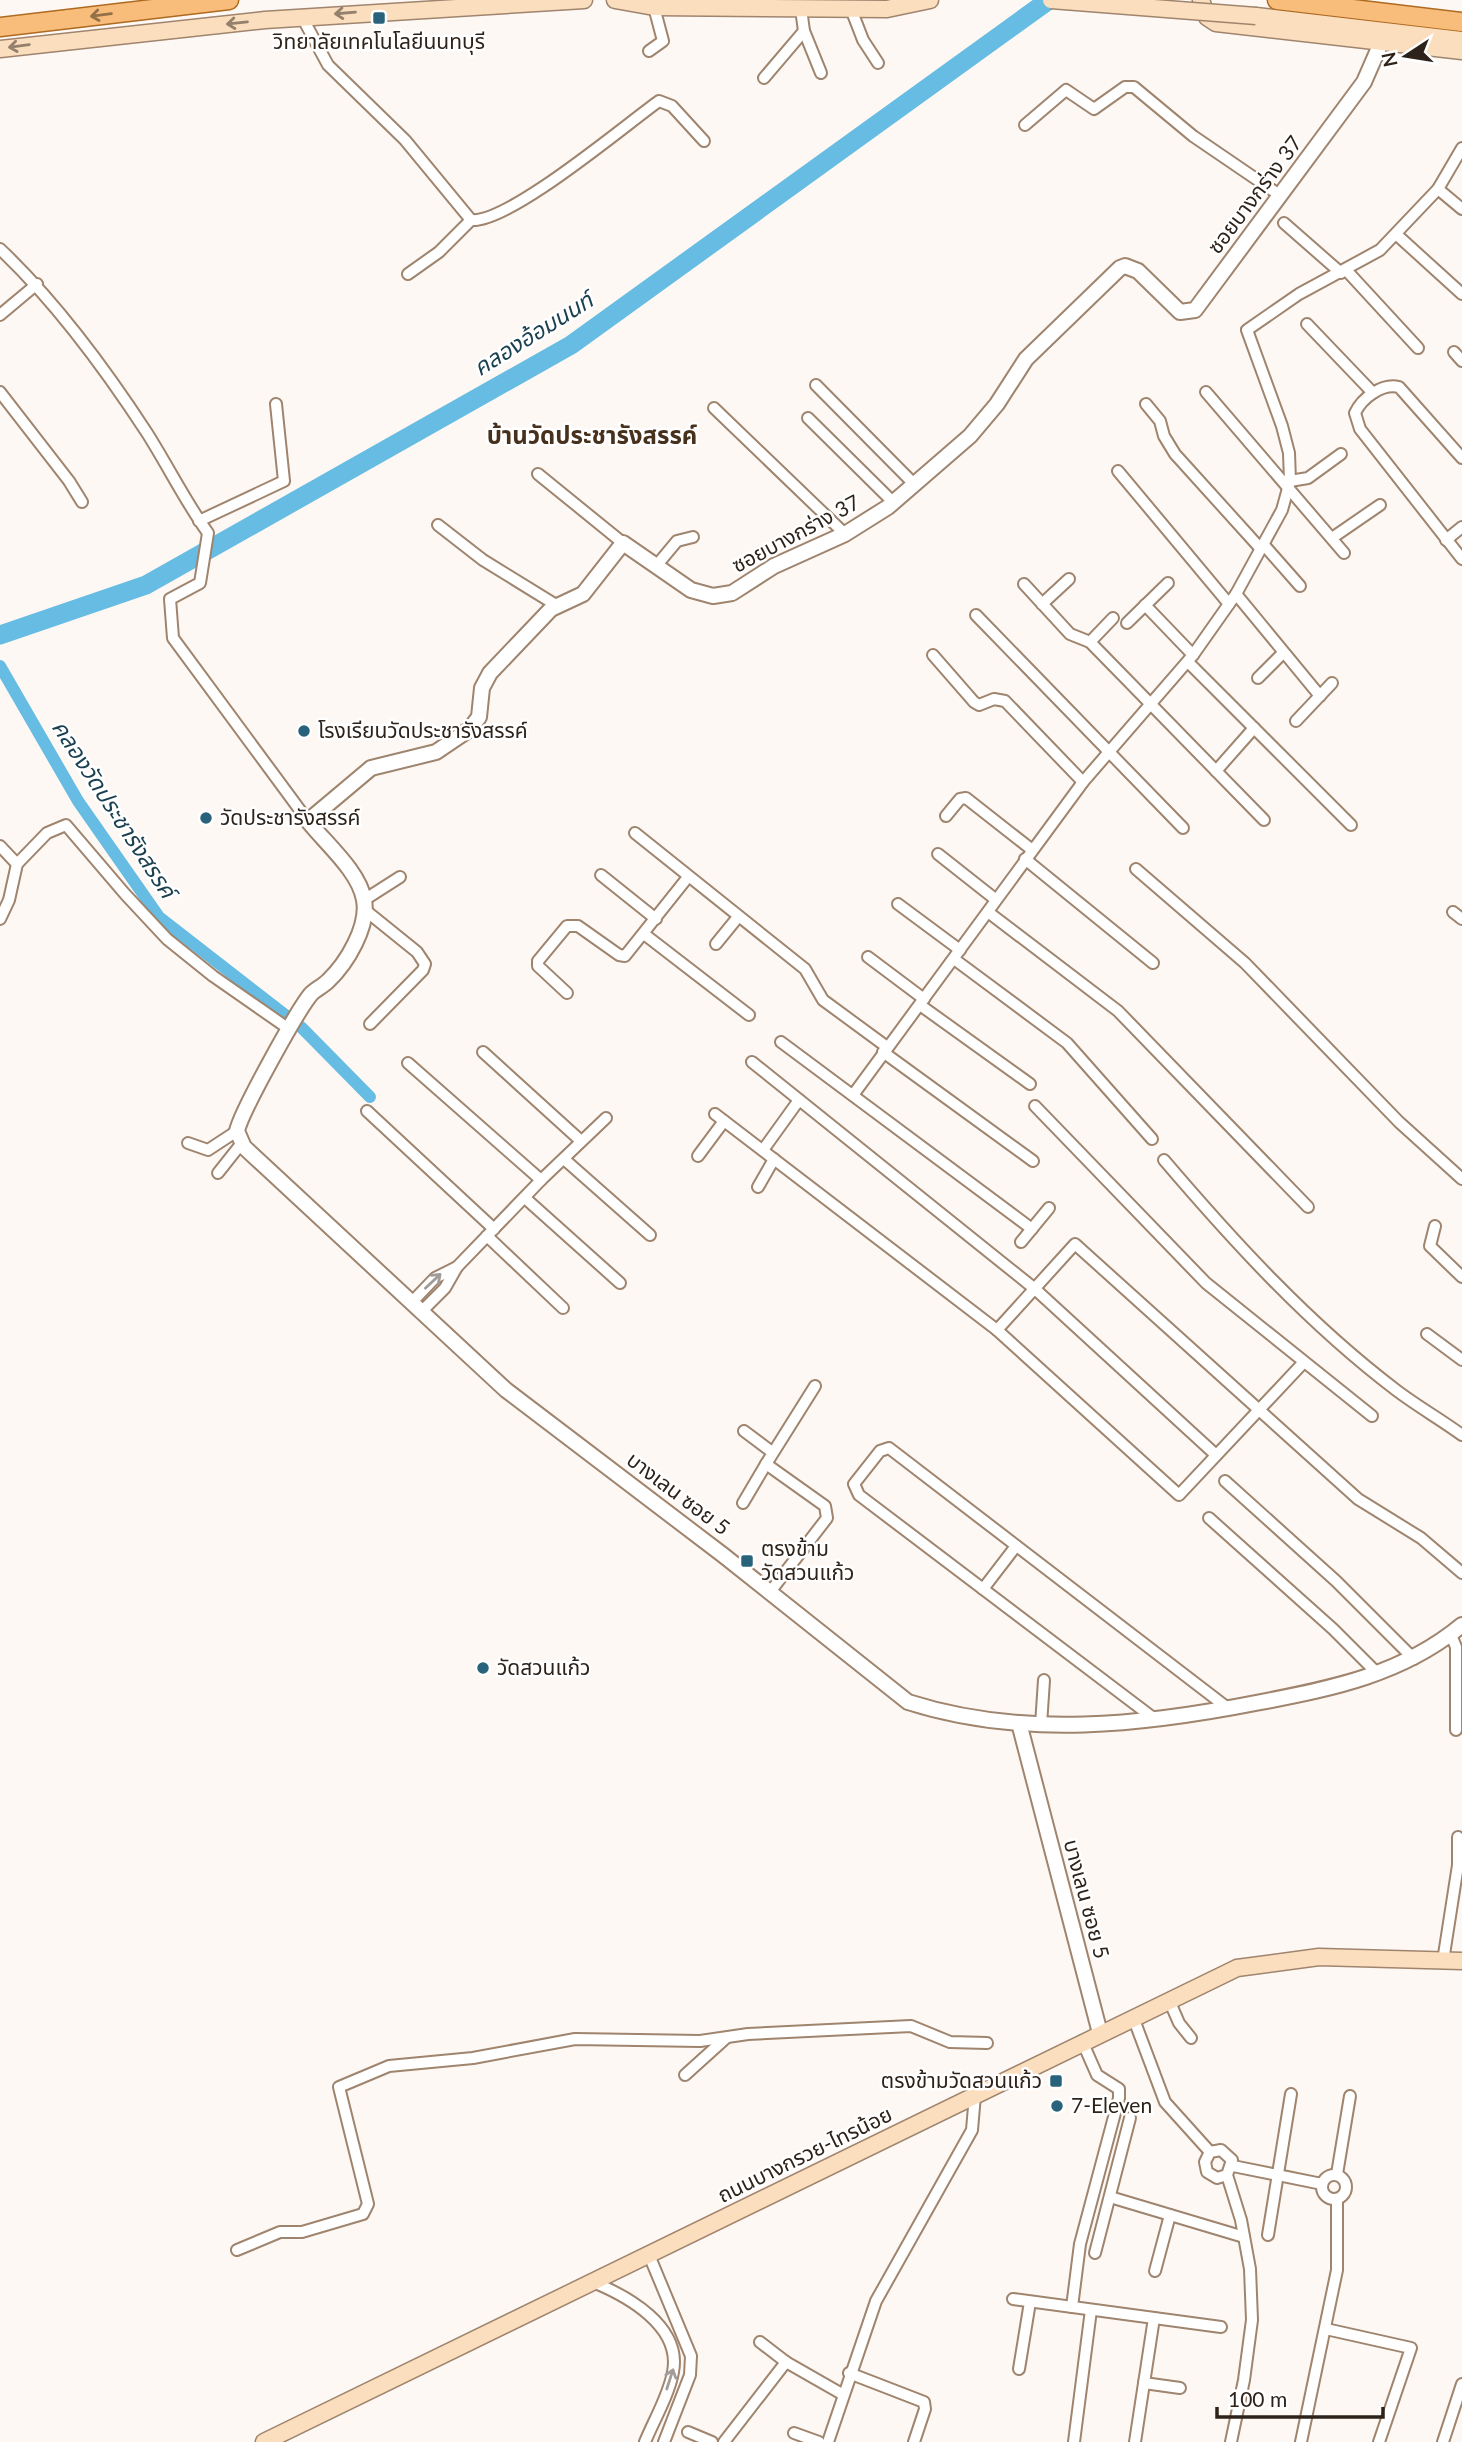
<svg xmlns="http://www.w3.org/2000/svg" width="1462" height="2442" font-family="Lato,'Noto Sans Thai',sans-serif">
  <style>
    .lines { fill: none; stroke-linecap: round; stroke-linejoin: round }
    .canal { stroke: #66bce2; stroke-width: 12 }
    .river { stroke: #66bce2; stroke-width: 19 }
    .minor-casing { stroke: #9f846e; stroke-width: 14 }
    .tertiary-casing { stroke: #9f846e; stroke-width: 18 }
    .secondary-casing { stroke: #9f846e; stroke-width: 19 }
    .primary-casing { stroke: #ae6a20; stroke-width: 21 }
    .minor { stroke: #fff; stroke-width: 10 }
    .tertiary { stroke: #fff; stroke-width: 14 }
    .secondary { stroke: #fbdebd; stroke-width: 16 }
    .primary { stroke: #f8bc7b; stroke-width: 18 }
    .secondary-bridge-casing { stroke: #9f846e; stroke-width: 19; stroke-linecap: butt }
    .secondary-bridge { stroke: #fbdebd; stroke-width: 16 }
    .oneway { stroke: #94806c }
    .oneway2 { stroke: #93704a }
    .oneway3 { stroke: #a19c98 }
    .poi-dot { fill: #28637b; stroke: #fff; stroke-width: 2.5 }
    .labels { text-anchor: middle; stroke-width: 5; stroke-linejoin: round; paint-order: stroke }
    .poi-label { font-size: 21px; fill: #2e231a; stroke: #fff; text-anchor: start }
    .street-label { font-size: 21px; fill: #2e231a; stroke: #fff }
    .water-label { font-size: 23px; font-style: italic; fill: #193f50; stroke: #fff }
    .quarter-label { font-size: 24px; font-weight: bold; fill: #47301c; stroke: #fff }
  </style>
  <rect width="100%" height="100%" fill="#fef8f4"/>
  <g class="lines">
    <polyline class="canal" points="0,666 78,801 159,917 302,1028 370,1097"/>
    <polyline class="river" points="0,635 146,585 571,345 1049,0"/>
    <defs>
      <g id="minor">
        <polyline points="801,9 804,31 821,73"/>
        <polyline points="851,9 863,40 878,63"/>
        <path d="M 302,17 L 328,65 L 405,140 L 471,220 C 508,224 624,126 659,101 L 672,106 L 704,141"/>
        <polyline points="649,51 663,41 654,7"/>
        <polyline points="764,78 804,31"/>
        <polyline points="1025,125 1066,90 1094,109 1125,87 1134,87 1193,136 1281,196"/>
        <polyline points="1438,189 1462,209"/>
        <polyline points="1284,223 1341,273"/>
        <polyline points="1397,235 1462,294"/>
        <path d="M 0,249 C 56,302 104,367 147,433 C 168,466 185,501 208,533 L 200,583 L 170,599 L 173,638 L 308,821"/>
        <polyline points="1347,271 1418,348"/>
        <polyline points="408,274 439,252 471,220"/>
        <polyline points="0,315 37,284"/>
        <polyline points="1307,324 1373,393"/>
        <polyline points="1454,352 1462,361"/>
        <polyline points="816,385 915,485"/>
        <polyline points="0,392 69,481 82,502"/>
        <polyline points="1206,392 1344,553"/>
        <polyline points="1146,404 1160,421 1164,436 1175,454 1260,548"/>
        <polyline points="714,408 845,534"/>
        <polyline points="808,418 894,503"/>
        <path d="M 1462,458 L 1399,387 C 1382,383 1362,398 1355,413 L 1360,429 L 1462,559"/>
        <polyline points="1118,471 1229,604"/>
        <polyline points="538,474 623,543"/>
        <polyline points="1290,481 1308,478 1341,454"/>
        <polyline points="199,521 284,481 276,404"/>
        <polyline points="438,525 483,560 556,605"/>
        <polyline points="1332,538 1380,505"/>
        <polyline points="1446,540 1462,527"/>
        <polyline points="1263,544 1300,586"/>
        <polyline points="657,565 677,541 693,537"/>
        <polyline points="1024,584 1070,634 1090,642 1264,820"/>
        <polyline points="1236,594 1320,696"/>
        <polyline points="1042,604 1069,579"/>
        <polyline points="1145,605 1193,655"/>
        <polyline points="976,615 1183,828"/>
        <polyline points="1127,623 1168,583"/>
        <polyline points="1090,642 1113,618"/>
        <polyline points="933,655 974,702 979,705 994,699 1005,701 1083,782"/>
        <polyline points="1188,662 1351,825"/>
        <polyline points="1258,678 1283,653"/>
        <polyline points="1296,721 1332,683"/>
        <polyline points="1216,771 1254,728"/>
        <polyline points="946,816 960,799 966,798 1031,849"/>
        <polyline points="635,833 805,969 823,1000 887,1047"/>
        <polyline points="0,846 17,864"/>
        <polyline points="938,854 995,899"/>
        <polyline points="1025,859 1153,963"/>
        <polyline points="1136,869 1245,963 1399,1122 1462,1179"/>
        <polyline points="601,875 656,919"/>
        <polyline points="364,900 400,877"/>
        <polyline points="898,904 960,950"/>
        <polyline points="365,910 417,952 425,964 423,970 370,1024"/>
        <polyline points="988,912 1118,1011 1308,1207"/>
        <polyline points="1453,912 1462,919"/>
        <polyline points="0,919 9,900 17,864 47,833 66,825 125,894 167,939 213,976 289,1029"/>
        <polyline points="644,934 749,1015"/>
        <polyline points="716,944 738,917"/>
        <polyline points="868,957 924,999"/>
        <polyline points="954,959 1067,1043 1152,1139"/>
        <polyline points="567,993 538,966 538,961 567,926 578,926 619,955 625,956 688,877"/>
        <polyline points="920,1005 1030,1084"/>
        <polyline points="781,1042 1032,1229"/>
        <polyline points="483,1052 581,1141"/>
        <polyline points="883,1052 1033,1161"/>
        <polyline points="752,1062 1035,1289 1216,1455"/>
        <polyline points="408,1063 541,1180 457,1267 445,1288 422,1311"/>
        <polyline points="853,1095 1083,782 1193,655 1236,594 1282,510 1290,481 1289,453 1282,426 1247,330 1299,294 1380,250 1438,189 1462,148"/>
        <polyline points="1035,1106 1206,1283 1372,1416"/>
        <polyline points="367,1111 494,1229"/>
        <polyline points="715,1114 997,1330 1179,1495 1304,1362"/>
        <polyline points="188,1143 208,1150 237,1131"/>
        <polyline points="763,1150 799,1100"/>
        <polyline points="698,1156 724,1121"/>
        <polyline points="564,1159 650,1235"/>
        <path d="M 1164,1160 C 1234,1242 1309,1324 1396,1390 C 1417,1406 1440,1419 1462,1435"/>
        <polyline points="218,1173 241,1144"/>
        <polyline points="541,1180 606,1118"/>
        <polyline points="758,1187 774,1159"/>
        <polyline points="525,1198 620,1283"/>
        <polyline points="1435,1226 1430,1246 1462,1277"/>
        <polyline points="487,1236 563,1308"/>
        <polyline points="1021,1242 1049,1208"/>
        <polyline points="412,1302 435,1278 457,1267"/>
        <polyline points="997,1330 1075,1244 1358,1499 1421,1538 1462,1573"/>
        <polyline points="1427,1334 1462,1360"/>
        <polyline points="744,1431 772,1452"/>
        <polyline points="1225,1481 1336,1581 1414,1659"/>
        <polyline points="743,1503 766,1464"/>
        <polyline points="1209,1518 1333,1629 1378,1674"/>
        <polyline points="983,1589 1016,1546"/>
        <polyline points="770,1592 827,1518 825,1506 766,1464 815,1386"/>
        <polyline points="1451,1635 1456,1647 1456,1730"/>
        <polyline points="1156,1720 859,1495 854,1484 880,1451 889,1448 1229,1709"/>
        <polyline points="1041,1725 1044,1680"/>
        <polyline points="1443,1961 1458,1865 1458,1837"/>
        <polyline points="1169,2000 1179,2023 1191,2038"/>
        <polyline points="1133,2017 1165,2102 1210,2152"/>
        <polyline points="685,2075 726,2038"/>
        <polyline points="1233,2166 1322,2184"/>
        <polyline points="1337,2174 1350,2096"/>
        <circle cx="1334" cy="2187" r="12"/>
        <polyline points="1227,2175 1217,2178 1207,2172 1205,2162 1210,2152 1221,2150 1232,2160 1227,2175 1241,2220 1250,2269 1252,2320 1244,2380 1231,2442"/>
        <polyline points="1110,2197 1244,2237"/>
        <polyline points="1268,2235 1291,2094"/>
        <polyline points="237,2250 280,2232 302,2232 363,2214 368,2204 339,2087 389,2066 473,2058 575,2039 700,2041 748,2034 911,2026 950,2042 987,2043"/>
        <polyline points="1095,2253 1130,2118"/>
        <polyline points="649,2255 691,2356 690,2375 664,2442"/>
        <polyline points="1155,2271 1170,2215"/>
        <path d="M 593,2282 C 627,2296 682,2326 673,2372 C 669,2395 654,2420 645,2442"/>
        <polyline points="1013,2299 1221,2327"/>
        <polyline points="1072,2307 1080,2244 1119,2098 1119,2089 1097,2075 1082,2041"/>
        <polyline points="1326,2329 1411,2348 1379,2442"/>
        <polyline points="760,2342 786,2362 842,2394"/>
        <polyline points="1019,2369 1030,2302"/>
        <polyline points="849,2373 924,2402 925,2409 914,2442"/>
        <polyline points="1144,2383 1180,2388"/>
        <polyline points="688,2432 712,2442"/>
        <polyline points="794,2433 819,2442"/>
        <polyline points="724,2442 786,2362"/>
        <polyline points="828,2442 876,2301 972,2130 975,2095"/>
        <polyline points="1074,2442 1091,2310"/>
        <polyline points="1135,2442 1154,2318"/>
        <polyline points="1301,2442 1337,2270 1337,2199"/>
        <polyline points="1443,2442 1462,2384"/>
      </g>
      <g id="tertiary">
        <path d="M 1381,43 L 1364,82 L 1195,310 L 1180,312 L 1138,271 L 1125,266 L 1120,268 L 1026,359 L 997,404 L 970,436 L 888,507 L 845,534 L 774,566 L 732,593 L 713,596 L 691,590 L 623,543 L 583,594 L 551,609 L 490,673 L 482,688 L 479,717 L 470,729 L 436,752 L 371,768 L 308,821 C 326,844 359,871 364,900 C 369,926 347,963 328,981 C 323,986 316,989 311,994 C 297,1011 241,1112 237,1131 L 244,1147 L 506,1390 L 723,1555 L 908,1702 C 1024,1739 1144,1725 1261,1702 C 1334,1688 1403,1674 1462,1625"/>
        <polyline points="1019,1723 1100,2033"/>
      </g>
      <g id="secondary">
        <polyline points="615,0 654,7 887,9 930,0"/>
        <polyline points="1201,0 1207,17 1216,23 1462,51"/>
        <polyline points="1256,16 1462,40"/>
        <polyline points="0,49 265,20 584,0"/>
        <polyline points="264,2442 1237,1968 1319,1957 1462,1961"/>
      </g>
      <g id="primary">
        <polyline points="1277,0 1462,22"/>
        <polyline points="0,27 229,0"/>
      </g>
    </defs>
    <use href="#minor" class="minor-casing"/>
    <use href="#tertiary" class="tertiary-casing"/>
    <use href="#secondary" class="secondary-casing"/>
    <use href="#primary" class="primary-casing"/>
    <use href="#minor" class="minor"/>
    <use href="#tertiary" class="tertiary"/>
    <use href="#secondary" class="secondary"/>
    <use href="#primary" class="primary"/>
    <defs>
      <polyline id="secondary-bridge" points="1051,0 1256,16"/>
    </defs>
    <use href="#secondary-bridge" class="secondary-bridge-casing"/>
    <use href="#secondary-bridge" class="secondary-bridge"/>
  </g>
  <defs><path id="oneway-shaft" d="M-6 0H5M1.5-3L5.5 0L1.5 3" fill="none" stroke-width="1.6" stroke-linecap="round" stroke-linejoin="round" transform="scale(1.75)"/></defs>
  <g class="oneway">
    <use href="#oneway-shaft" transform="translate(345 13) rotate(175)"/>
    <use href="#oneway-shaft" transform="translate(237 23) rotate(174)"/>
    <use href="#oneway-shaft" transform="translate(19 46) rotate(172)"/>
  </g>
  <use class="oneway2" href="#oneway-shaft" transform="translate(101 15) rotate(173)"/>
  <g class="oneway3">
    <use href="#oneway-shaft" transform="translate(433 1281) rotate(-43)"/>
    <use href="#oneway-shaft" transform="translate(670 2379) rotate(-72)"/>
  </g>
  <g class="poi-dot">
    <rect x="372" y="11" width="14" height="14" rx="3.5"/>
    <circle cx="304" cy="731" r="7"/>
    <circle cx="206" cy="818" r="7"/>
    <rect x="740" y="1554" width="14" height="14" rx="3.5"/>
    <circle cx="483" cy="1668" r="7"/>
    <rect x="1049" y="2074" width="14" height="14" rx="3.5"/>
    <circle cx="1057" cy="2106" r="7"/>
  </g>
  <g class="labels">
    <g class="poi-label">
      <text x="379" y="49" text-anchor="middle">วิทยาลัยเทคโนโลยีนนทบุรี</text>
      <text x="318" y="738">โรงเรียนวัดประชารังสรรค์</text>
      <text x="220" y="825">วัดประชารังสรรค์</text>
      <text x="761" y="1556">ตรงข้าม<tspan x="761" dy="24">วัดสวนแก้ว</tspan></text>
      <text x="497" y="1675">วัดสวนแก้ว</text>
      <text x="1042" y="2088" text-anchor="end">ตรงข้ามวัดสวนแก้ว</text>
      <text x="1071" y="2113">7-Eleven</text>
    </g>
    <g class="street-label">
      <text transform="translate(1255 195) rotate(-53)" y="7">ซอยบางกร่าง 37</text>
      <text transform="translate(796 534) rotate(-28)" y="7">ซอยบางกร่าง 37</text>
      <text transform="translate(678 1494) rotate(37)" y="7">บางเลน ซอย 5</text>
      <text transform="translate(1086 1899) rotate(75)" y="7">บางเลน ซอย 5</text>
      <text transform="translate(805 2155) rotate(-26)" y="7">ถนนบางกรวย-ไทรน้อย</text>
    </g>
    <g class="water-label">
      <text transform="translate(533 334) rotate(-32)" y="8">คลองอ้อมนนท์</text>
      <text transform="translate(114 809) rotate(57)" y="8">คลองวัดประชารังสรรค์</text>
    </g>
    <g class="quarter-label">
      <text x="592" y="444">บ้านวัดประชารังสรรค์</text>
    </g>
  </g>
  <g transform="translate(1406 56) rotate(258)" stroke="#ffffff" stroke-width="5" paint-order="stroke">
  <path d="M0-5L12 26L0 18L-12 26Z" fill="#2e231a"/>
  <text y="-10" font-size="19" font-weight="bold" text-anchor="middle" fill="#2e231a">N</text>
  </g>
  <path d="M1217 2407v10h166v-10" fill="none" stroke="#2e231a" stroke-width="3.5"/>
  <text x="1228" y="2407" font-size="21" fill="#2e231a" stroke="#ffffff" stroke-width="5" paint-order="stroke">100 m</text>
</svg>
